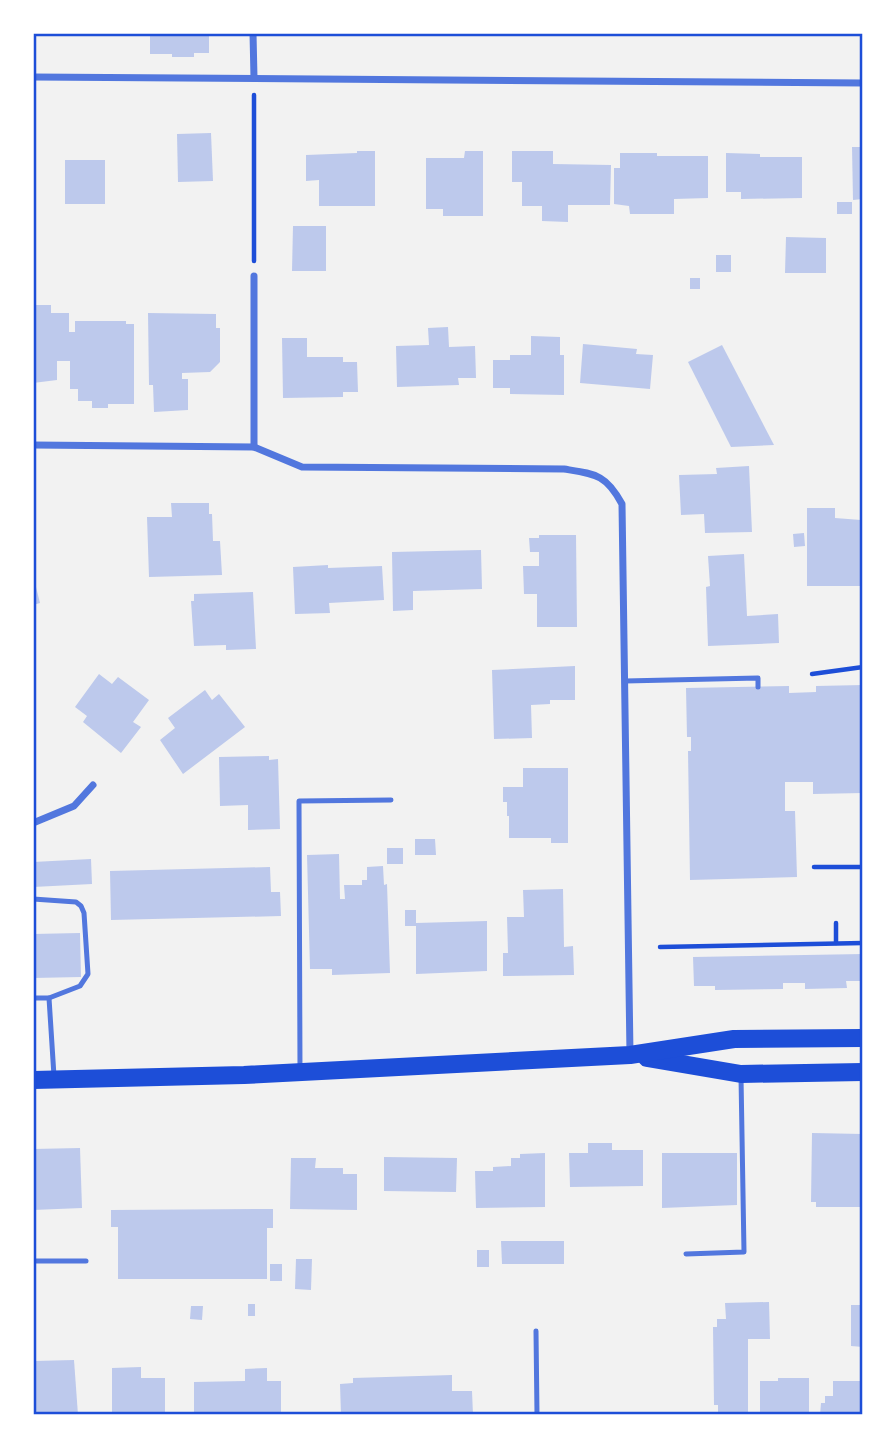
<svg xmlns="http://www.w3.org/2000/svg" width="896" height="1448" font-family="'Nunito Sans',sans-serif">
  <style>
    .building { fill: #bdc9ec }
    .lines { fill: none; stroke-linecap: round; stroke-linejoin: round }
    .path { stroke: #1d4ed8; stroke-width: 4.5 }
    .service { stroke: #5277de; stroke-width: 5 }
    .minor { stroke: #5277de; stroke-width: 7 }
    .primary { stroke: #1d4ed8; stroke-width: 18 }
    .neatline { fill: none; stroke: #1d4ed8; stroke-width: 2.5 }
  </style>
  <rect width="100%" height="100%" fill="#f2f2f2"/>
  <g class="building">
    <polygon points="150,33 209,33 209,53 194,53 194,57 172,57 172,54 150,54"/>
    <polygon points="211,133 213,181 178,182 177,134"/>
    <polygon points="852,147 863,147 863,199 853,200"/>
    <polygon points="357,151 375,151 375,206 319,206 319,180 306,181 306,155 357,153"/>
    <polygon points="465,151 483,151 483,216 443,216 443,209 426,209 426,158 464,158"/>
    <polygon points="512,151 553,151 553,164 611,165 610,205 568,205 568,222 542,221 542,206 522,206 522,182 512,182"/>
    <polygon points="620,153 657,153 657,156 708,156 708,198 674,199 674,214 630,214 629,206 614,204 614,168 620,168"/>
    <polygon points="726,153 760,154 760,157 802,157 802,198 741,199 741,192 726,192"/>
    <rect x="65" y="160" width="40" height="44"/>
    <rect x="837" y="202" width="15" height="12"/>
    <polygon points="293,226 326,226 326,271 292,271"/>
    <polygon points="786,237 826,238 826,273 785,273"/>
    <rect x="716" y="255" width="15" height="17"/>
    <rect x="690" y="278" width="10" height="11"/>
    <polygon points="33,305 51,305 51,313 69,313 69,332 75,332 75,321 126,321 126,324 134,324 134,404 108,404 108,408 92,408 92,401 78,401 78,389 70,389 70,361 57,361 57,380 33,383"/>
    <polygon points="148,313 216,314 216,328 220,328 220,362 210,372 182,373 182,379 188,379 188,410 154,412 153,385 149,385"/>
    <polygon points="448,327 449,347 475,346 476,378 458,378 459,385 397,387 396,346 429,345 428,328"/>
    <polygon points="531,336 560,337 560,355 564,355 564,395 510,394 510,388 493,388 493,360 510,360 510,355 531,355"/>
    <polygon points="282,338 307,338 307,357 343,357 343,362 357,362 358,392 343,392 343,397 283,398"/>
    <polygon points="583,344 637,349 636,354 653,355 650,389 580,383"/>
    <polygon points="722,345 774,445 731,447 688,362"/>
    <polygon points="749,466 752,532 705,533 704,514 681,515 679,475 717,474 716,468"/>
    <polygon points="171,503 209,503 209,514 212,514 213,541 220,541 222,575 149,577 147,517 172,517"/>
    <polygon points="807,508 835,508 835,518 861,520 861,586 807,586"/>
    <polygon points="804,533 805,546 794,547 793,534"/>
    <polygon points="539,535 576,535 577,627 537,627 537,594 524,594 523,566 539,566 539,552 530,552 529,538 539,538"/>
    <polygon points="481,550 482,589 413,591 413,610 393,611 392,552"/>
    <polygon points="744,554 747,616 778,614 779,643 708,646 706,587 710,586 708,556"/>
    <polygon points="328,565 328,568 382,566 384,600 329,603 330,613 295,614 293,567"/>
    <polygon points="33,575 40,603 33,605"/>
    <polygon points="253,592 256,649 226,650 226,645 194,646 191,601 194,601 194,594"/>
    <polygon points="575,666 575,700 550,700 550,704 531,705 532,738 494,739 492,670"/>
    <polygon points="99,674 112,684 118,677 149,700 133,722 141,727 121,753 83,722 87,716 75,707"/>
    <polygon points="863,685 863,793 813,794 813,782 785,782 785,811 795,811 797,877 690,880 688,751 691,751 691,737 687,737 686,688 789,686 789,693 816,692 816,686"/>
    <polygon points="205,690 212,700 219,694 245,727 183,774 160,740 175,728 168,718"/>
    <polygon points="269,756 269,760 278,759 280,829 248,830 248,805 220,806 219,757"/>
    <polygon points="523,768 568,768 568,843 551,843 551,838 509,838 509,816 507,816 507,802 503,802 503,787 523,787"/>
    <polygon points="415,839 435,839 436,855 415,855"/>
    <rect x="387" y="848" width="16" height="16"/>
    <polygon points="339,854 340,899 345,899 344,885 362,885 362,880 367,880 367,867 383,866 384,885 387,884 390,973 332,975 332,969 310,969 307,855"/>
    <polygon points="91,859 92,884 33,887 33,862"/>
    <polygon points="270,867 271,892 280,892 281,916 111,920 110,871"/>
    <polygon points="563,889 564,947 573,946 574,975 503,976 503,953 508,953 507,917 524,917 523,890"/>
    <polygon points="405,910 416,910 416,923 487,921 487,971 416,974 416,926 405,926"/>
    <polygon points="80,933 81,977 33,978 33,934"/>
    <polygon points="863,954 863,981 846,981 847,988 805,989 805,983 783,983 783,989 715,990 715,986 694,986 693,957"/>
    <polygon points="812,1133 863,1134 863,1207 816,1207 816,1202 811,1202"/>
    <polygon points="588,1143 612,1143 612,1150 643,1150 643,1186 570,1187 569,1153 588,1153"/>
    <polygon points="80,1148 82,1208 33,1210 33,1149"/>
    <polygon points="545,1153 545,1207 476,1208 475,1171 493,1171 493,1167 511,1166 511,1158 520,1158 520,1154"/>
    <polygon points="662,1153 737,1153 737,1205 662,1208"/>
    <polygon points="384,1157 457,1158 456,1192 384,1191"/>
    <polygon points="291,1158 316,1158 315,1168 343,1168 343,1174 357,1174 357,1210 290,1209"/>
    <polygon points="273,1209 273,1228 267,1228 267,1279 118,1279 118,1227 111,1227 111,1210"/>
    <polygon points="501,1241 564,1241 564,1264 502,1264"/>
    <rect x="477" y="1250" width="12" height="17"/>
    <polygon points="296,1259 312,1259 311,1290 295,1289"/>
    <rect x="270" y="1264" width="12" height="17"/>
    <polygon points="769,1302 770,1339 748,1339 748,1415 718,1415 718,1405 714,1405 713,1327 717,1327 717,1319 726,1319 725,1303"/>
    <rect x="248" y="1304" width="7" height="12"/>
    <polygon points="851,1305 863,1305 863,1347 851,1346"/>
    <polygon points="191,1306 203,1306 202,1320 190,1319"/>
    <polygon points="74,1360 78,1415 33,1415 34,1361"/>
    <polygon points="141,1367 141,1378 165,1378 165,1415 112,1415 112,1368"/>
    <polygon points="267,1368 267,1381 281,1381 281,1415 194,1415 194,1382 245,1381 245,1369"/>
    <polygon points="452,1375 452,1391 472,1391 473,1415 341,1415 340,1384 353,1383 353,1378"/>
    <polygon points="778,1378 809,1378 809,1415 760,1415 760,1381 778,1381"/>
    <polygon points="833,1381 863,1381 863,1415 820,1415 821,1403 825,1403 825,1396 833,1396"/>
  </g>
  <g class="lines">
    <g class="path">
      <polyline points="254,95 254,261"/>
      <polyline points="812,674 863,667"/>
      <polyline points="814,867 863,867"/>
      <polyline points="836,923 836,943"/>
      <polyline points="660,947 863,943"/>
    </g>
    <g class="service">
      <polyline points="625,681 758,678 758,687"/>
      <polyline points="33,899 76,902 81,906 84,913 88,974 80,986 49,998"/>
      <polyline points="33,998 49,998 54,1076"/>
      <polyline points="300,1070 299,801 391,800"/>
      <polyline points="686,1254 744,1252 741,1077"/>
      <polyline points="33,1261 86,1261"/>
      <polyline points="536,1331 537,1415"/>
    </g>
    <g class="minor">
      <polyline points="253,33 254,78"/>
      <polyline points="33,77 863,83"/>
      <polyline points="254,276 254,447"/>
      <path d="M 33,445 L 254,447 L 302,467 L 564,469 C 595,474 606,474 622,504 L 630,1054"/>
      <polyline points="33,823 74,806 93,785"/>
    </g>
    <g class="primary">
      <polyline points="647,1058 741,1074 863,1072"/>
      <polyline points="33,1080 244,1075 630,1055 734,1039 863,1038"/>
    </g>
  </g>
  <rect width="896" height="1448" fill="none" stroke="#ffffff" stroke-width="70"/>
  <rect x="35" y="35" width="826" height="1378" class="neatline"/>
</svg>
